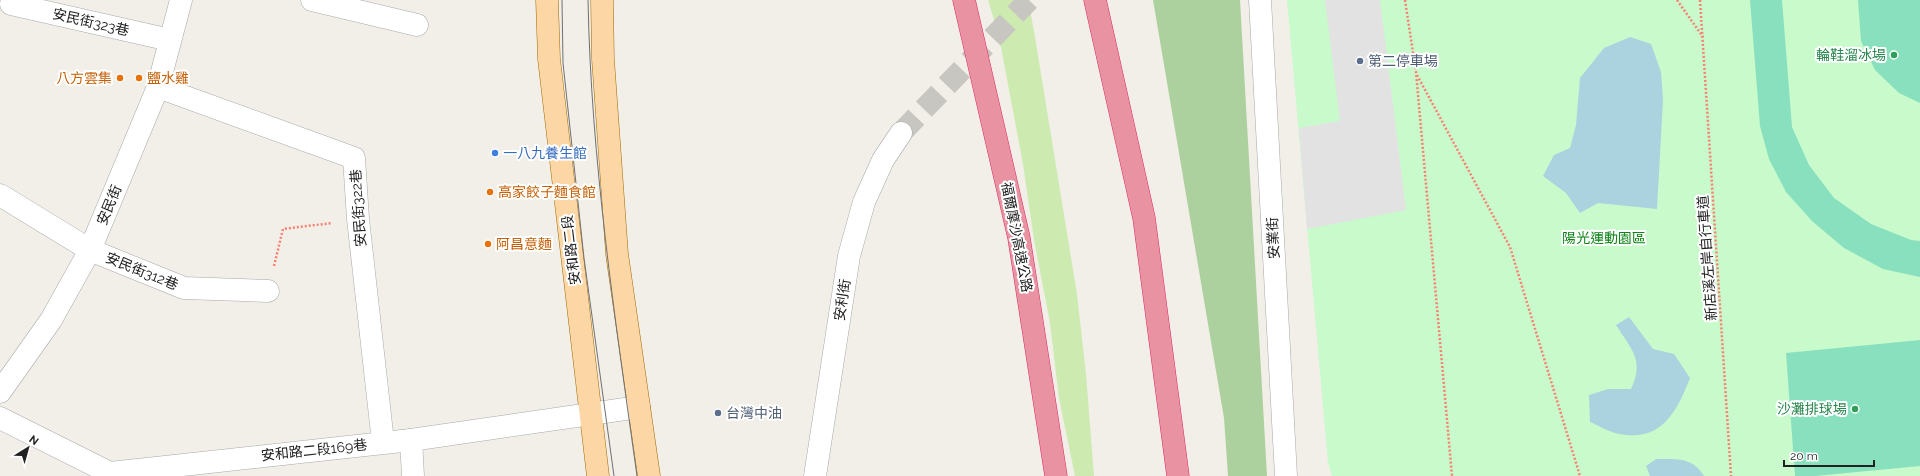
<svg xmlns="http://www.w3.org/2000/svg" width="1920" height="476" font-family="Raleway,'Noto Sans TC',sans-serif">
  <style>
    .grass { fill: #cdebb0 }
    .forest { fill: #add19e }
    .park { fill: #c8facc }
    .pitch { fill: #88e0be }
    .parking { fill: #e2e2e2 }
    .water { fill: #aad3df }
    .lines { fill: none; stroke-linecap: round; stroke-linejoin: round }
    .minor-tunnel { stroke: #c8c6c1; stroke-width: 22; stroke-dasharray: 22 11; stroke-linecap: butt }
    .minor-casing { stroke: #a9a9a9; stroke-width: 23 }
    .major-casing { stroke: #a06b00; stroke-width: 23 }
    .highway-casing { stroke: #dc2a67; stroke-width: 23 }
    .path { stroke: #fa8072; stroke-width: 2.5; stroke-dasharray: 2 2; stroke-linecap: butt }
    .minor { stroke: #fff; stroke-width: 22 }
    .major { stroke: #fcd6a4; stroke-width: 22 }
    .highway { stroke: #e892a2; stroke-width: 22 }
    .tram { stroke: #707070; stroke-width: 1 }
    .leisure-dot { fill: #2e9e5b; stroke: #fff; stroke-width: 1.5 }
    .service-dot { fill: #5c6f8a; stroke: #fff; stroke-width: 1.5 }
    .food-dot { fill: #e8710a; stroke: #fff; stroke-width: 1.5 }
    .shop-dot { fill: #3f7fe0; stroke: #fff; stroke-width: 1.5 }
    .labels { text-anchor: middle; stroke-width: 4; stroke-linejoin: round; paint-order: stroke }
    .street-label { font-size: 14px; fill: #222; stroke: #fff }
    .leisure-label { font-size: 14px; fill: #27864d; stroke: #fff; text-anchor: end }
    .service-label { font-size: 14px; fill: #4e5e75; stroke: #fff; text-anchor: start }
    .food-label { font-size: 14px; fill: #c56008; stroke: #fff; text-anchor: start }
    .shop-label { font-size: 14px; fill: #366cbe; stroke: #fff; text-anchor: start }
    .park-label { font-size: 14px; fill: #0c8416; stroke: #fff }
  </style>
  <rect width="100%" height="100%" fill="#f2efe9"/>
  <polygon class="grass" points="988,0 1028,0 1034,31 1077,294 1086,374 1094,476 1075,476 1059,398 1050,323 1034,240 1023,164 999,37"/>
  <polygon class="forest" points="1153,0 1240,0 1267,476 1228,476 1224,418"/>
  <polygon class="park" points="1287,0 1920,0 1920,476 1332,476 1328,463"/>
  <g class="pitch">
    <polygon points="1750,0 1782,0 1792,127 1809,165 1834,198 1871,224 1911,240 1920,241 1920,277 1883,269 1844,248 1812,221 1786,192 1769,159 1760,126"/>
    <polygon points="1858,0 1920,0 1920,103 1899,93 1875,70 1861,41"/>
    <polygon points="1920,340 1920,466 1815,476 1795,476 1786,353"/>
  </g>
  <polygon class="parking" points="1325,0 1380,0 1406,210 1307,229 1299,128 1340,121"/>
  <g class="water">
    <polygon points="1630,37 1651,44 1661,72 1663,100 1657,209 1598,203 1580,213 1566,193 1543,176 1554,155 1570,148 1576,125 1580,78 1604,48"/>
    <path d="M 1629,317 L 1653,349 L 1674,354 L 1690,378 C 1676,414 1660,444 1615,433 C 1607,431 1598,425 1590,422 L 1589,395 L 1608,389 L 1631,389 C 1645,360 1631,349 1616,325 Z"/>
    <path d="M 1656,459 C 1676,459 1693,457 1704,476 L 1650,476 L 1646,466 Z"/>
  </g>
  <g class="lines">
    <polyline class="minor-tunnel" points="901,133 1029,0"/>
    <defs>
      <g id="minor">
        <polyline points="312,0 417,25"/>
        <polyline points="1260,0 1286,476"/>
        <polyline points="11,4 170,40"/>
        <polyline points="158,87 354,158 358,219 383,442"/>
        <polyline points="0,195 90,250 184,288 268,291"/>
        <polyline points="0,392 51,320 90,250 158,87 181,0"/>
        <polyline points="0,418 110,473 411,440 639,407"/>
        <polyline points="411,440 413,476"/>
        <polyline points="815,476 849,256 864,202 883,160 901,133"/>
      </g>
      <g id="major">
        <polyline points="547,0 549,59 598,476"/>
        <polyline points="602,0 603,59 617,254 649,476"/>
      </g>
      <g id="highway">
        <polyline points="964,0 1019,238 1056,476"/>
        <polyline points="1095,0 1144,218 1178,476"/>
      </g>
    </defs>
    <use href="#minor" class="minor-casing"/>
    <use href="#major" class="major-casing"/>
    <use href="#highway" class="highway-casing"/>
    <g class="path">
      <polyline points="1405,0 1416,72 1452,476"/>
      <polyline points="1677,0 1703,37"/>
      <polyline points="1700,0 1731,476"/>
      <polyline points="1417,75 1510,247 1580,476"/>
      <polyline points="274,266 283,229 332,223"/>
    </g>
    <use href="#minor" class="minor"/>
    <use href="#major" class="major"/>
    <use href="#highway" class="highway"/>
    <g class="tram">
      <polyline points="562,0 563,63 584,258 614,476"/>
      <path d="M 588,0 C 591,160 615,318 637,476"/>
    </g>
  </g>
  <g class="leisure-dot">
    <circle cx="1894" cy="55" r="4"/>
    <circle cx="1855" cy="409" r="4"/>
  </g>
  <g class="service-dot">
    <circle cx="1360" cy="61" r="4"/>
    <circle cx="718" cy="413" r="4"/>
  </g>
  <g class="food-dot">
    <circle cx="120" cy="78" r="4"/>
    <circle cx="139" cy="78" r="4"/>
    <circle cx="490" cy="192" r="4"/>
    <circle cx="488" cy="244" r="4"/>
  </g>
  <circle class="shop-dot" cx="495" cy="153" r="4"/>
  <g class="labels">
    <g class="street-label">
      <text transform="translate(91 22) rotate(13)" y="5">安民街323巷</text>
      <text transform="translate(109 205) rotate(-67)" y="5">安民街</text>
      <text transform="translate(358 208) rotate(-94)" y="5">安民街322巷</text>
      <text transform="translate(1017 237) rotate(79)" y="5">福爾摩沙高速公路</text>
      <text transform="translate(1273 238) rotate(-93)" y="5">安業街</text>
      <text transform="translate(571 250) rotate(-97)" y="5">安和路二段</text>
      <text transform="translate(1707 258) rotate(-94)" y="5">新店溪左岸自行車道</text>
      <text transform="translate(142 271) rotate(22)" y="5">安民街312巷</text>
      <text transform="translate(842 300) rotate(-81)" y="5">安利街</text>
      <text transform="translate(314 450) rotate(-6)" y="5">安和路二段169巷</text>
    </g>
    <g class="leisure-label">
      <text x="1886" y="60">輪鞋溜冰場</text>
      <text x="1847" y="414">沙灘排球場</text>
    </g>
    <g class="service-label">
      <text x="1368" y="66">第二停車場</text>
      <text x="726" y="418">台灣中油</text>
    </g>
    <g class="food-label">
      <text x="112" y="83" text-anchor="end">八方雲集</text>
      <text x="147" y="83">鹽水雞</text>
      <text x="498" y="197">高家餃子麵食館</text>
      <text x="496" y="249">阿昌意麵</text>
    </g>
    <g class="shop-label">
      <text x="503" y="158">一八九養生館</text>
    </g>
    <g class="park-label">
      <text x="1604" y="243">陽光運動園區</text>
    </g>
  </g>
  <g transform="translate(28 448) rotate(37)" stroke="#ffffff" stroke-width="3" paint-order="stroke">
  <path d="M0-3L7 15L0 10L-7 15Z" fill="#222222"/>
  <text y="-6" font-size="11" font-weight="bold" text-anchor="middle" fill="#222222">N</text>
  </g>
  <path d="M1784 460v6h90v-6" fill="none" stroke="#222222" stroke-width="2"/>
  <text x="1790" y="460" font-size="12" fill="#222222" stroke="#ffffff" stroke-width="3" paint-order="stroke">20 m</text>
</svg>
